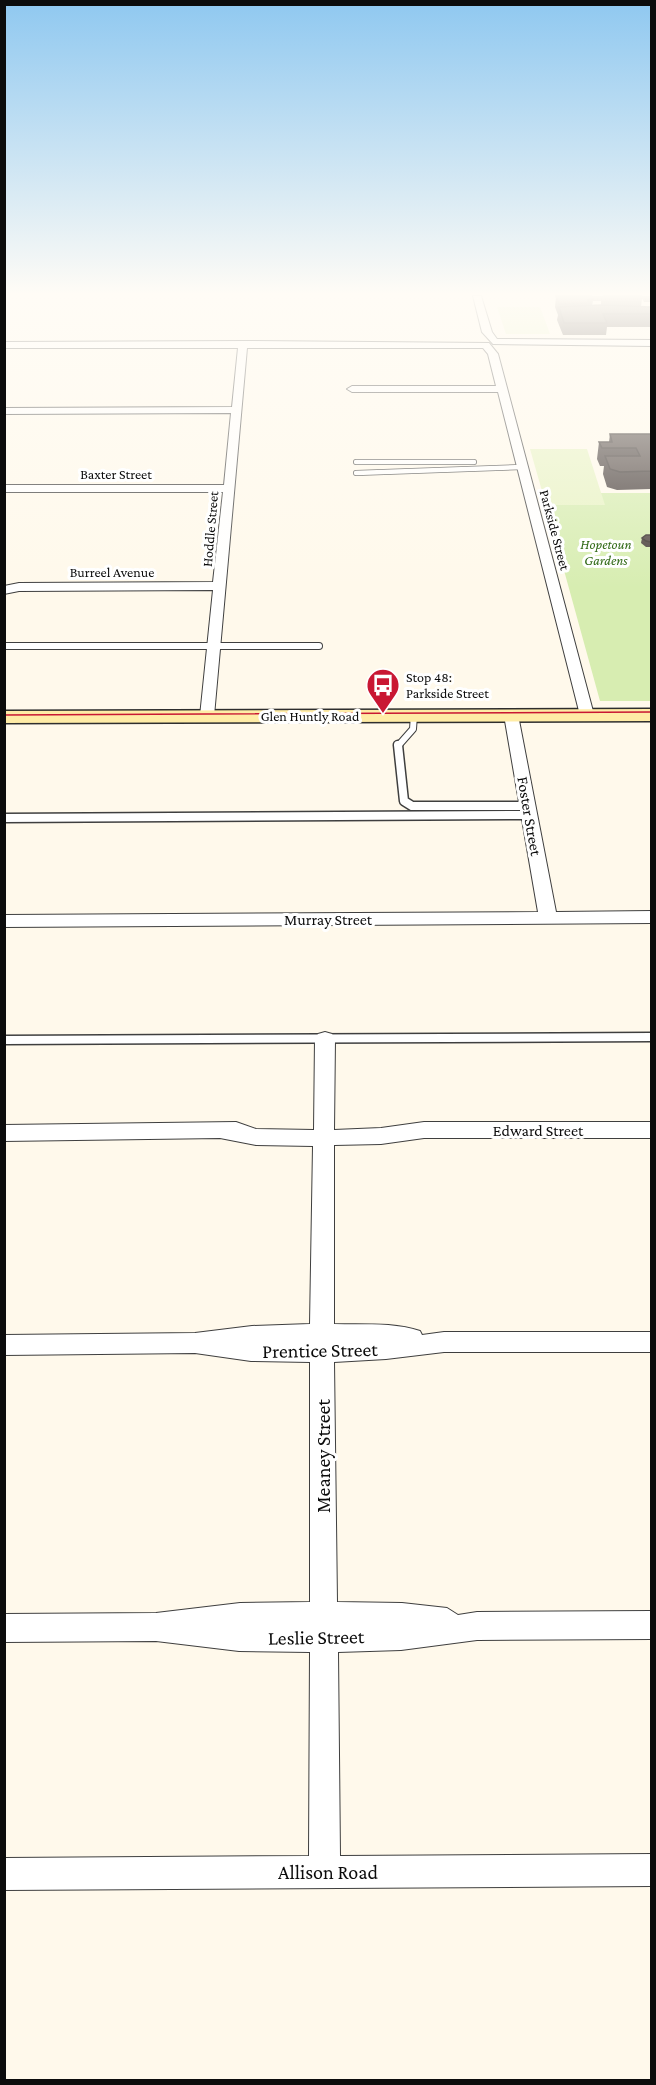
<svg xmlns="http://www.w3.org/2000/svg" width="656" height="2085" font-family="'Crimson Pro',serif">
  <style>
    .green { fill: #d7edb1 }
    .pitch { fill: #e8f3c4 }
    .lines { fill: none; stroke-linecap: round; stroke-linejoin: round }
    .lane-far2-casing { stroke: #3f3f3f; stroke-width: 6 }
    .lane-far1-casing { stroke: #3f3f3f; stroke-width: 8 }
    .lane-casing { stroke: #3f3f3f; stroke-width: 11 }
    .street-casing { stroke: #3f3f3f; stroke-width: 2 }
    .secondary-casing { stroke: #2e2e2e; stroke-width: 3 }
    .lane-far2 { stroke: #fff; stroke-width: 4.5 }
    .lane-far1 { stroke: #fff; stroke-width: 6 }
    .lane { stroke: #fff; stroke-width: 8 }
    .street { fill: #fff; fill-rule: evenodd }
    .secondary { fill: #ffeca6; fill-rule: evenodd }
    .tram { stroke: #c91733; stroke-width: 1.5 }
    .wall { fill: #4a413e; fill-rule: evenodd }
    .building { fill: #564c48; stroke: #3c3532; stroke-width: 1.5 }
    .labels { text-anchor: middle; stroke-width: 6; stroke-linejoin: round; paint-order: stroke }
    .far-street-label { font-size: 14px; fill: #0c0c0c; stroke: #fff }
    .far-park-label { font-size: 14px; font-style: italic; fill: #316a17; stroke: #fff }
    .far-poi-label { font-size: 14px; fill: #0c0c0c; stroke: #fff; text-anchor: start }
    .street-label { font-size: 16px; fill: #0c0c0c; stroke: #fff }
    .near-street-label { font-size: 20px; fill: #0c0c0c; stroke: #fff }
  </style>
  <rect width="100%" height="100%" fill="#fff9eb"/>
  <polygon class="green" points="600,493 651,493 651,701 600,701 546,505 604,505"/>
  <g class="pitch">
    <polygon points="497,307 540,307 550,334 506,334"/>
    <polygon points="530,449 587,449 605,505 546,505"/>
  </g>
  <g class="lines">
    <defs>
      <g id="lane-far2">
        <polyline points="356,462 474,462"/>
        <polyline points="356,473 523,467"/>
      </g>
      <g id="lane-far1">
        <polyline points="4,646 319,646"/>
        <polyline points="398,746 413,729 414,715"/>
      </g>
      <g id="lane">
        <polyline points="398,745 404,801 412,806 527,806"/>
        <polyline points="4,818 529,815"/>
        <polyline points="4,1040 652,1037"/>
      </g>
      <g id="street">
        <polygon points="473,296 481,296 492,332 497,339 652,340 652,346 493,344 482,332"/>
        <polygon points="243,341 489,343 498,354 594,715 592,718 587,719 580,715 498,392 352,392 347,389 352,386 496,386 488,354 483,348 247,348 214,716 212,719 202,719 200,716 213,590 19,591 4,594 4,586 19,583 213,582 223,492 4,492 4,485 224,485 231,413 4,414 4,408 232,407 238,348 4,348 4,342"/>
        <polygon points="511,711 518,715 556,912 652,911 652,923 4,927 4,915 538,912 504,715"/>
        <path d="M 325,1032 L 332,1034 L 335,1039 L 334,1130 L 381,1128 L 424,1122 L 652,1122 L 652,1138 L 424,1138 L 381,1144 L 334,1145 L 334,1324 C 362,1325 393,1322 420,1331 L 422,1335 L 444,1332 L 652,1332 L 652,1352 L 444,1352 L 386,1359 L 334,1362 L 337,1602 L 402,1603 L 447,1608 L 458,1615 L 477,1612 L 652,1611 L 652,1639 L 477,1640 L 401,1650 L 338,1652 L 340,1856 L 652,1854 L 652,1886 L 4,1890 L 4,1858 L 309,1856 L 310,1652 L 239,1651 L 156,1641 L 4,1642 L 4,1614 L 156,1613 L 240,1603 L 310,1602 L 310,1362 L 251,1361 L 195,1353 L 4,1355 L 4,1335 L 195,1333 L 252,1326 L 310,1324 L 313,1146 L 256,1145 L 220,1138 L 4,1141 L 4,1125 L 236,1122 L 256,1129 L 314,1130 L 315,1039 L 318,1034 Z"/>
      </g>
      <polygon id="secondary" points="652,709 652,721 4,723 4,711"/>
    </defs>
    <use href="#lane-far2" class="lane-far2-casing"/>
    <use href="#lane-far1" class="lane-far1-casing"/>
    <use href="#lane" class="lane-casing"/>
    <use href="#street" class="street-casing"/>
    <use href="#secondary" class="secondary-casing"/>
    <use href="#lane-far2" class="lane-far2"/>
    <use href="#lane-far1" class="lane-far1"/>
    <use href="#lane" class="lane"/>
    <use href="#street" class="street"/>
    <use href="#secondary" class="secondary"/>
    <polyline class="tram" points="4,715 652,712"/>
  </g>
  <g class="wall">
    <path d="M 556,296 L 651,296 L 651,302 L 644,302 L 642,298 L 641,307 L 651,307 L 651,327 L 607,327 L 606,335 L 563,335 L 557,320 L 558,315 L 555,307 ZM 593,301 L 601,301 L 601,305 L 592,306 Z"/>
    <polygon points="610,434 651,434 651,489 617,490 607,487 603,474 604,466 600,466 597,459 599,442 609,442"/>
    <polygon points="651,535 651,547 646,547 641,543 642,538"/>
  </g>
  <g class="building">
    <polygon points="556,296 592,296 593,299 588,299 589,303 559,304"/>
    <polygon points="604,296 641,296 642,298 605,298"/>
    <polygon points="600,305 651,307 651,314 603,314 607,323 564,323 559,307"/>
    <polygon points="610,434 651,434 651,471 620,472 610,469 605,456 640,456 636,448 602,448 599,442 612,442"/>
    <polygon points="646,535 651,535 651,542 646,541 642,538"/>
  </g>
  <linearGradient id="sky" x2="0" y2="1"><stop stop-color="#8fc8f0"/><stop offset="0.5" stop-color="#fffcf6"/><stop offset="1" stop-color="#fffcf6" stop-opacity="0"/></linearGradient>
  <rect width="656" height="588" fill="url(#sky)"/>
  <defs>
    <symbol id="bus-pin" viewBox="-11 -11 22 30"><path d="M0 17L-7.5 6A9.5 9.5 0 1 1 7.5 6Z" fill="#c91733" stroke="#fff"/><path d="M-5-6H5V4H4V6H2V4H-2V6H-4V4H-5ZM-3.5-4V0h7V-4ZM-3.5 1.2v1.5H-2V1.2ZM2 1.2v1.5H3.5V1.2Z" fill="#fff"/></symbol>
  </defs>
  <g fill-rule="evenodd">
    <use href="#bus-pin" x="364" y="666" width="38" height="52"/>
  </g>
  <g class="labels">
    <g class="far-street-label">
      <text x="116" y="479">Baxter Street</text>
      <text transform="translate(210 529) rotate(-85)" y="5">Hoddle Street</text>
      <text transform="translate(555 530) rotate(75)" y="5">Parkside Street</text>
      <text x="112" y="577">Burreel Avenue</text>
      <text x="310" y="721">Glen Huntly Road</text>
    </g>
    <g class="far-park-label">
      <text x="606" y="549">Hopetoun<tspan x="606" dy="16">Gardens</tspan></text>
    </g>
    <g class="far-poi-label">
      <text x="406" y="682">Stop 48:<tspan x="406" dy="16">Parkside Street</tspan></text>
    </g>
    <g class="street-label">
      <text transform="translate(530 816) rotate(80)" y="6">Foster Street</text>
      <text x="328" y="925">Murray Street</text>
      <text x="538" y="1136">Edward Street</text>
    </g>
    <g class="near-street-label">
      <text transform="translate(320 1350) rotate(-1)" y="7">Prentice Street</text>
      <text transform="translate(323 1456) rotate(-90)" y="7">Meaney Street</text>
      <text transform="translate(316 1637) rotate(-1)" y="7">Leslie Street</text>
      <text x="328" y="1879">Allison Road</text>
    </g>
  </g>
  <rect width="656" height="2085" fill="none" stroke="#0c0c0c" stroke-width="12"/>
</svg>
